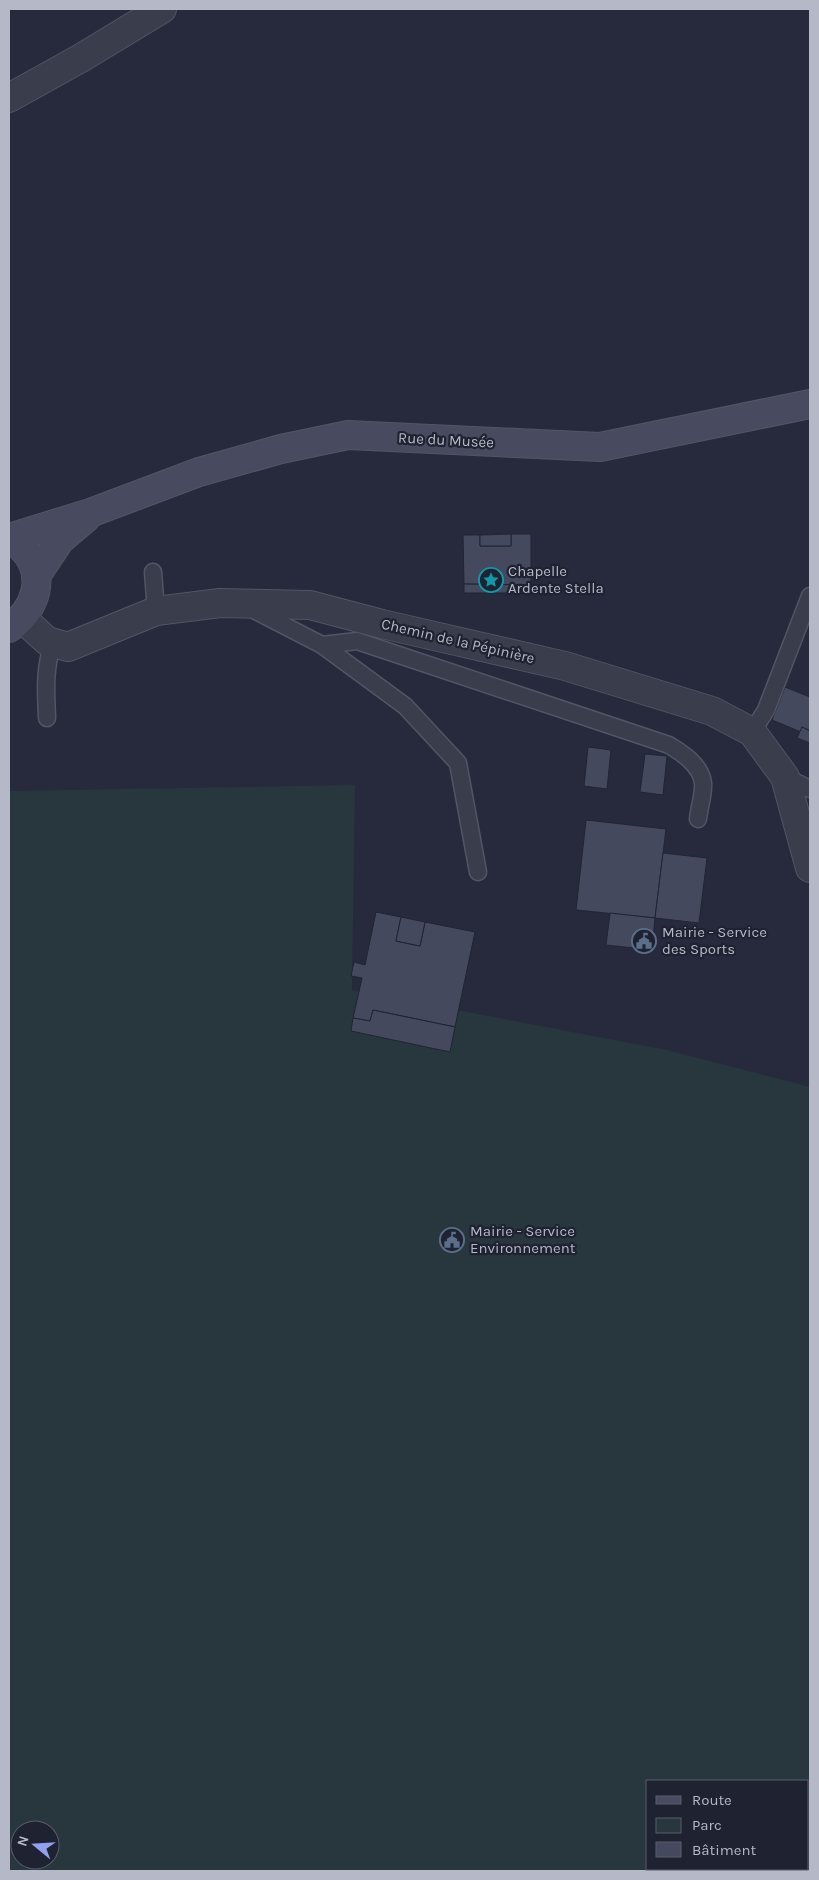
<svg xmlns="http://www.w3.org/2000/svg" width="819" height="1880" font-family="Karla,sans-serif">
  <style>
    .green { fill: #28363d; fill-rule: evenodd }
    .building { fill: #45495d; stroke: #212433 }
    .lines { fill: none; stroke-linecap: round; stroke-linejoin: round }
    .service-casing { stroke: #525564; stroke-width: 19 }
    .minor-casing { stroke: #525564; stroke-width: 30 }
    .secondary-casing { stroke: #525564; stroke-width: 30 }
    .service { stroke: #3a3d4c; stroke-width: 16 }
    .minor { stroke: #3a3d4c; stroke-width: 28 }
    .secondary { stroke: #484b5f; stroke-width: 28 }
    .labels { text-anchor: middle; stroke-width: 4.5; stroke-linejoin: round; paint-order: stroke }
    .street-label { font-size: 15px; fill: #b5b8c7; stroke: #1f2231 }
    .poi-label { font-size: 15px; fill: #b5b8c7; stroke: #1f2231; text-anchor: start }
  </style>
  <rect width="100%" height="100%" fill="#262a3c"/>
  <path class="green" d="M 355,785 L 352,990 L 667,1050 L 810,1087 L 810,1871 L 9,1871 L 9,791 ZM 648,1781 L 808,1781 L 808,1869 L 648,1869 ZM 20,1830 L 50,1830 L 50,1860 L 20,1860 Z"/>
  <g class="building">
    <polygon points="511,534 531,534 531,585 464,584 463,535 480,535 480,546 511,546"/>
    <polygon points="511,534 511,546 480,546 480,535"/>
    <polygon points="464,584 531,585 531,593 464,593"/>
    <polygon points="785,687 810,697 810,731 802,727 801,732 772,720"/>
    <polygon points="802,727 810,731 810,743 797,738"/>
    <polygon points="588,747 611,750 607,789 584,786"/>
    <polygon points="645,754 667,756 663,795 640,792"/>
    <polygon points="586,820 666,829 655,918 576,910"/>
    <polygon points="663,853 707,858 699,923 655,918"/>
    <polygon points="376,912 401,917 396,941 420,946 425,922 475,932 455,1027 373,1010 370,1021 353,1018 362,978 351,976 354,962 365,965"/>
    <polygon points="610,913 655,918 652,950 606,945"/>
    <polygon points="401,917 425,922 420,946 396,941"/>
    <polygon points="373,1010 455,1027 450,1052 351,1031 353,1018 370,1021"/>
  </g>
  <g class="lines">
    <defs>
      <g id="service">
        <polyline points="153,572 156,611"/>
        <polyline points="250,608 322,645 405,706 458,763 478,872"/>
        <path d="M 322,645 L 357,641 L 669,745 C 682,753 701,765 703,783 C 704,794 699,808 698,819"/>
        <path d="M 47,718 C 46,692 44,668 53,644"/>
        <polyline points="752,732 766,710 810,596"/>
        <polyline points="785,777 810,789"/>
      </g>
      <g id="minor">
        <polyline points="9,98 81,58 162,9"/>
        <polyline points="22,618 47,641 68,647 156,611 220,603 310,605 382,624 565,666 712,711 752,732 785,777 810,868"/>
      </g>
      <g id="secondary">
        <polyline points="9,538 90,513 199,472 281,449 348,435 600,447 810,404"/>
        <path d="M 9,538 C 13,541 18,544 22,548 C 48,574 36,610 9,628"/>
        <polyline points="36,576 60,540 86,518"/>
      </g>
    </defs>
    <use href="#service" class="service-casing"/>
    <use href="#minor" class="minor-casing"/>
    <use href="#secondary" class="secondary-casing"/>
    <use href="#service" class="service"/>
    <use href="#minor" class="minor"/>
    <use href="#secondary" class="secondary"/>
  </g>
  <defs>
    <symbol id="sight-ring" viewBox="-11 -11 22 22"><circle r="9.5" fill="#1f2231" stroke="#0f9aa8" stroke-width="1.5"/><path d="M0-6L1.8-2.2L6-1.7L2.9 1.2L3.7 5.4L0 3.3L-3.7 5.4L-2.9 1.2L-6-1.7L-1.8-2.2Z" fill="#0f9aa8"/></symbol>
    <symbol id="civic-ring" viewBox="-11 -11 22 22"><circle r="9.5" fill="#1f2231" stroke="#5c6f8a" stroke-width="1.5"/><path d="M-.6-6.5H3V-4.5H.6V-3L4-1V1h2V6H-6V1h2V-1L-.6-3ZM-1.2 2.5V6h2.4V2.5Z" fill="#5c6f8a"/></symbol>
  </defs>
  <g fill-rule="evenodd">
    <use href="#sight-ring" x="477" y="566" width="28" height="28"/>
    <use href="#civic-ring" x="630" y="927" width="28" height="28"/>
    <use href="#civic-ring" x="438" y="1226" width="28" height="28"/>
  </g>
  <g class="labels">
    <g class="street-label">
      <text transform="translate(446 440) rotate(3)" y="5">Rue du Musée</text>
      <text transform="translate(458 641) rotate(13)" y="5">Chemin de la Pépinière</text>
    </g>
    <g class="poi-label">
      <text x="508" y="576">Chapelle<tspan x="508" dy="17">Ardente Stella</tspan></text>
      <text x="662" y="937">Mairie - Service<tspan x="662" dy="17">des Sports</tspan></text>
      <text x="470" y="1236">Mairie - Service<tspan x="470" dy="17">Environnement</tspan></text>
    </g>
  </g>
  <rect width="819" height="1880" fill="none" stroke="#b5b8c7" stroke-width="20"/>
  <rect x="646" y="1780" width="162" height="90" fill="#1f2231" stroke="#5b5e6d"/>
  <rect x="656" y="1796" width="25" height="8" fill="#484b5f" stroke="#5b5e6d"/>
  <text x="692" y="1805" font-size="15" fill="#b5b8c7">Route</text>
  <rect x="656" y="1818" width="25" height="15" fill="#28363d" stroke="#5b5e6d"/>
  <text x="692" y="1830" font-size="15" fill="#b5b8c7">Parc</text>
  <rect x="656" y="1842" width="25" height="15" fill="#45495d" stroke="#5b5e6d"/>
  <text x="692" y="1855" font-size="15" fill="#b5b8c7">Bâtiment</text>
  <g transform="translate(35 1845) rotate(288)"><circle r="24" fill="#1f2231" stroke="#5b5e6d"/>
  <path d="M0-4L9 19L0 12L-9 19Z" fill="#92a1ef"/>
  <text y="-8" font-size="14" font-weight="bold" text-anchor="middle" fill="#b5b8c7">N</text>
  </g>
</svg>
